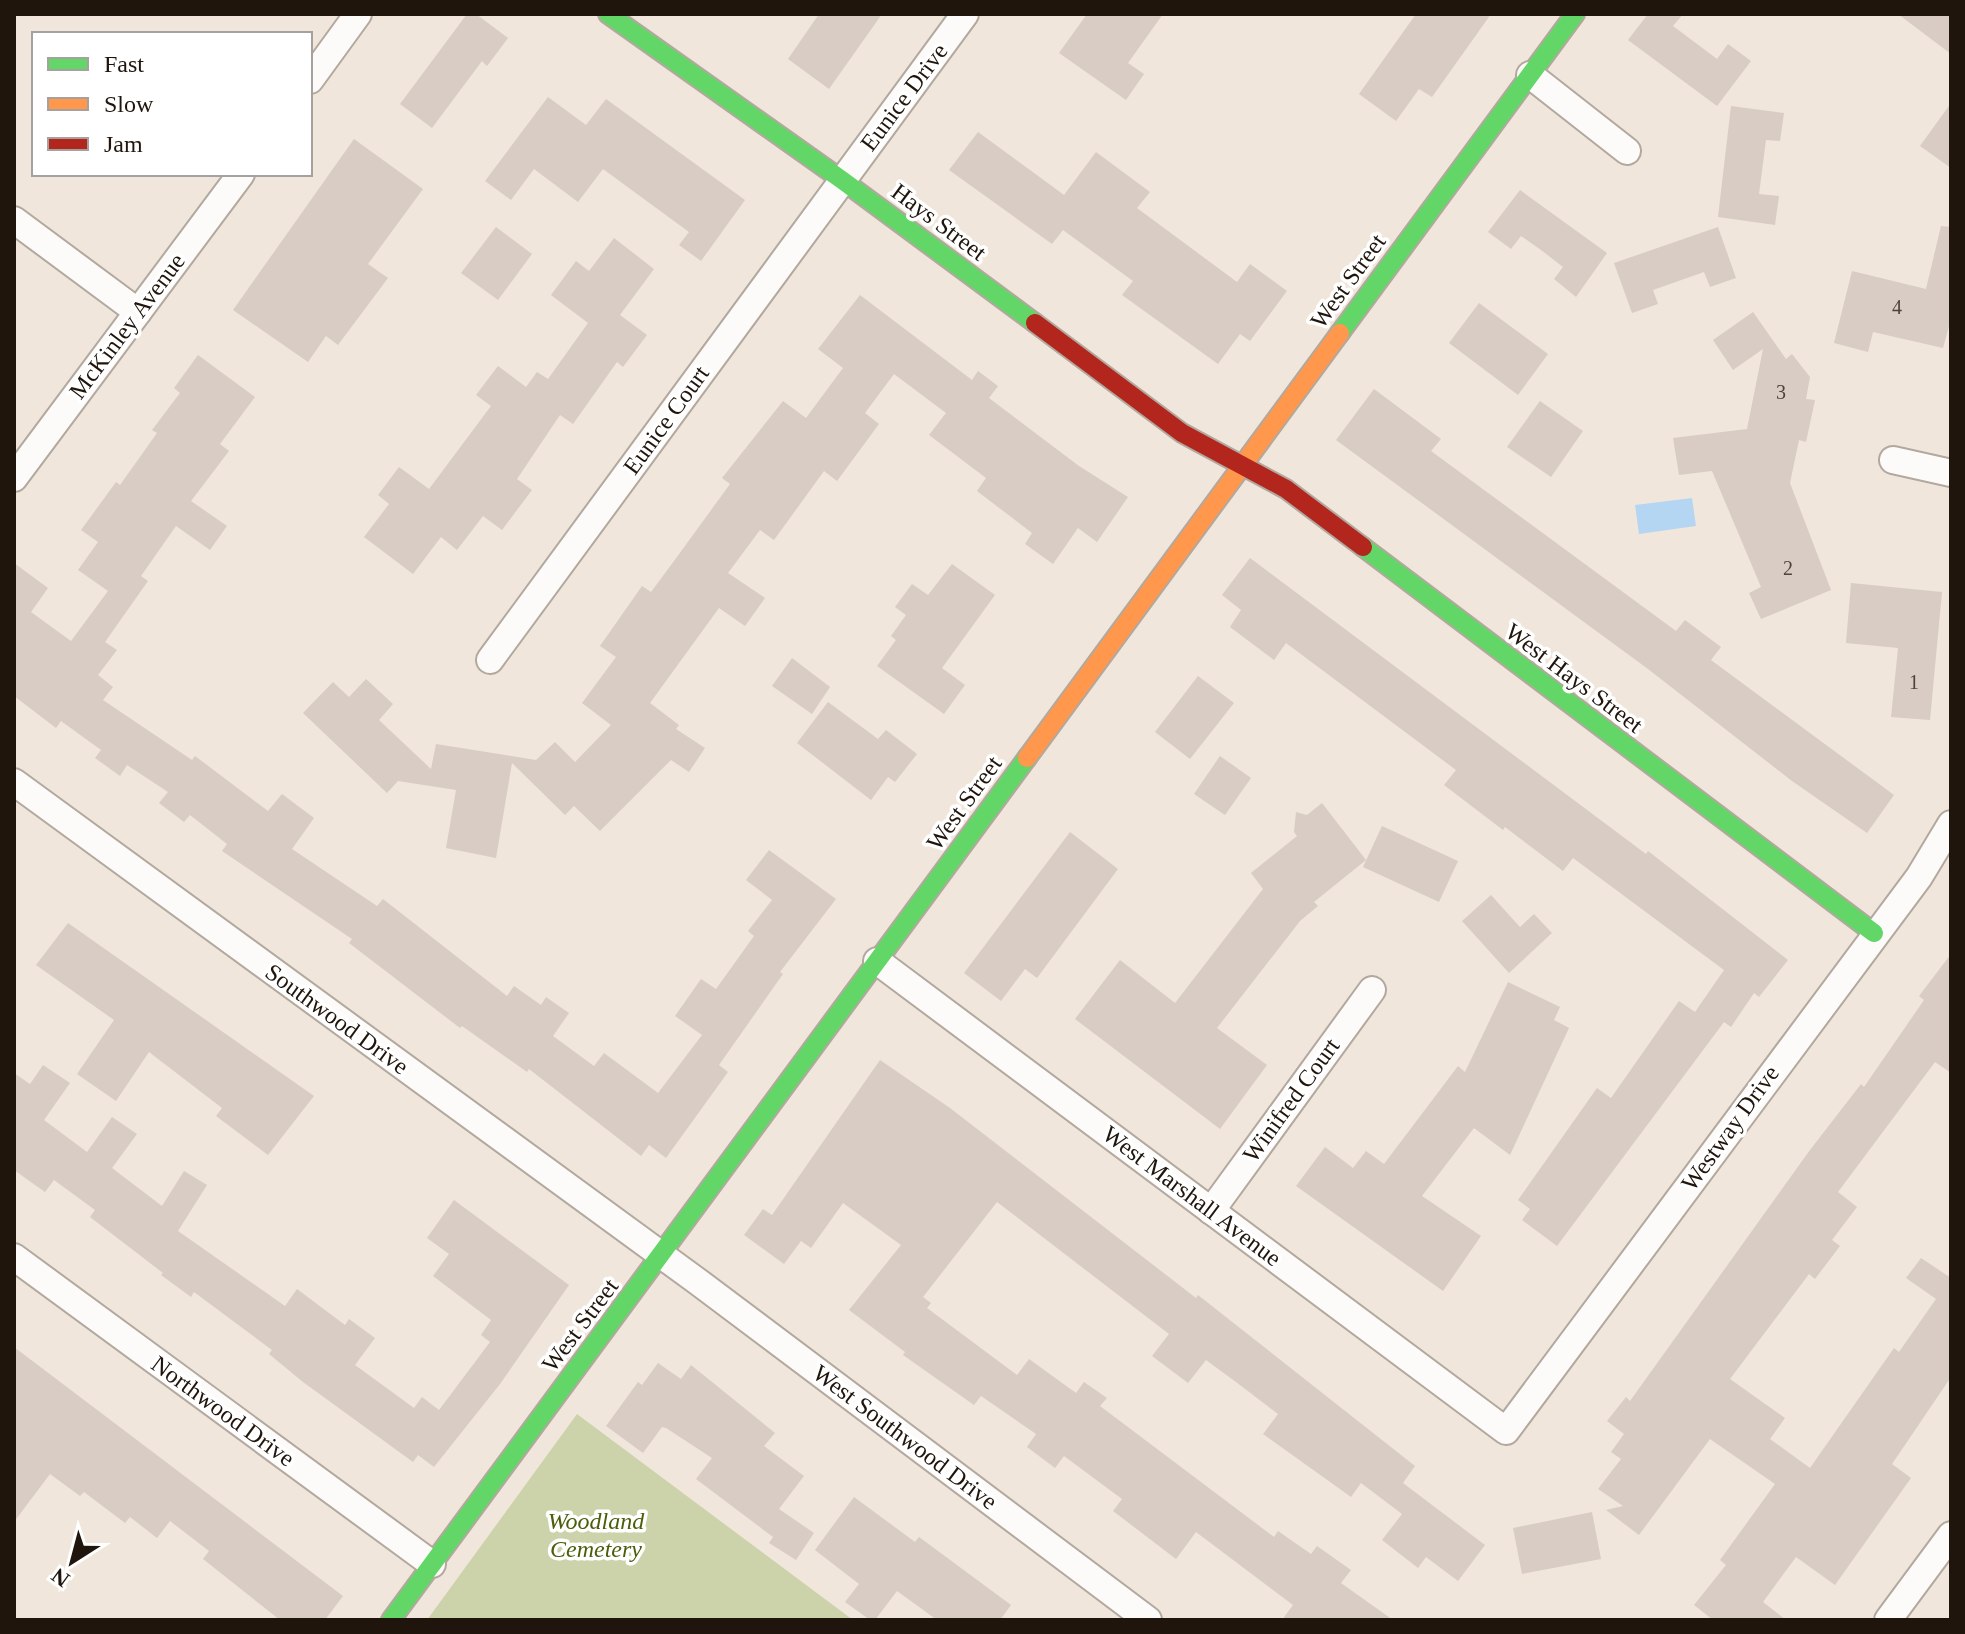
<svg xmlns="http://www.w3.org/2000/svg" width="1965" height="1634" font-family="'Times New Roman',serif">
  <style>
    .green { fill: #ccd3ab }
    .water { fill: #b5d6f2 }
    .building { fill: #d8ccc4 }
    .lines { fill: none; stroke-linecap: round; stroke-linejoin: round }
    .street-casing { stroke: #b2a89e; stroke-width: 30 }
    .fast-casing { stroke: #b2a89e; stroke-width: 22 }
    .slow-casing { stroke: #b2a89e; stroke-width: 22 }
    .jam-casing { stroke: #b2a89e; stroke-width: 22 }
    .street { stroke: #fdfbfa; stroke-width: 26 }
    .fast { stroke: #63d668; stroke-width: 18 }
    .slow { stroke: #ff974d; stroke-width: 18 }
    .jam { stroke: #b3261e; stroke-width: 18 }
    .labels { text-anchor: middle; stroke-width: 7; stroke-linejoin: round; paint-order: stroke }
    .number-label { font-size: 20px; fill: #4d433a }
    .street-label { font-size: 24px; fill: #1f150c; stroke: #fff }
    .park-label { font-size: 24px; font-style: italic; fill: #4a5f0a; stroke: #fff }
  </style>
  <rect width="100%" height="100%" fill="#f1e6db"/>
  <polygon class="green" points="577,1414 853,1620 427,1620"/>
  <polygon class="water" points="1692,498 1696,526 1639,534 1635,505"/>
  <g class="building">
    <polygon points="467,14 476,14 508,38 487,66 482,61 432,128 400,104"/>
    <polygon points="819,14 882,14 829,89 788,59"/>
    <polygon points="1087,14 1163,14 1128,63 1144,74 1126,100 1059,53"/>
    <polygon points="1416,14 1491,14 1432,97 1419,89 1396,121 1359,94"/>
    <polygon points="1648,14 1683,14 1673,26 1717,59 1728,44 1751,61 1717,106 1628,40"/>
    <polygon points="1898,14 1951,14 1951,54"/>
    <polygon points="548,97 586,125 606,99 745,200 701,261 679,245 689,232 603,169 578,202 534,169 511,200 485,181"/>
    <polygon points="1951,103 1951,168 1920,146"/>
    <polygon points="1731,106 1784,113 1780,141 1766,140 1759,194 1779,196 1775,225 1718,217"/>
    <polygon points="978,132 1064,195 1096,152 1150,192 1137,208 1237,282 1250,264 1287,291 1250,341 1240,334 1218,364 1122,295 1133,281 1063,230 1052,244 949,170"/>
    <polygon points="354,139 423,189 368,264 388,278 338,345 326,336 308,362 233,310"/>
    <polygon points="1520,190 1607,253 1576,297 1554,279 1563,267 1541,250 1521,236 1511,249 1488,232"/>
    <polygon points="1941,226 1951,227 1951,319 1943,348 1873,332 1868,352 1834,343 1852,271 1926,289"/>
    <polygon points="496,227 532,254 498,300 461,273"/>
    <polygon points="1718,227 1736,278 1710,287 1704,272 1653,290 1658,304 1632,313 1614,263"/>
    <polygon points="614,238 654,269 620,315 647,335 623,367 617,362 573,424 560,415 517,479 532,490 502,530 483,516 457,550 441,537 413,574 364,537 389,504 378,495 399,467 429,489 491,406 476,395 498,366 526,387 537,372 548,379 588,323 551,295 576,261 589,271"/>
    <polygon points="860,295 972,380 978,371 998,386 989,398 1079,466 1128,497 1097,542 1078,528 1053,564 1025,544 1032,533 977,491 986,478 929,435 946,413 894,374 865,413 879,424 837,481 824,471 774,540 760,530 728,573 765,598 745,626 719,608 650,703 679,725 676,729 705,748 689,772 671,760 600,831 574,806 565,815 512,763 496,858 446,848 456,790 398,781 387,793 303,713 333,682 349,697 366,679 393,704 379,720 431,769 436,744 536,760 555,742 575,762 611,725 582,703 616,657 600,646 642,586 651,592 674,561 730,484 722,478 783,401 806,418 843,368 818,349"/>
    <polygon points="1479,303 1548,354 1518,395 1449,343"/>
    <polygon points="1753,312 1786,359 1792,354 1810,377 1806,399 1815,400 1806,442 1799,440 1790,483 1831,590 1761,619 1749,593 1761,587 1712,471 1679,475 1673,438 1747,429 1763,349 1733,370 1713,340"/>
    <polygon points="198,355 255,397 220,444 229,451 191,501 227,526 210,550 176,526 141,576 148,581 105,642 117,650 98,675 113,687 103,700 192,760 195,756 268,811 282,794 314,818 292,849 377,906 383,899 507,996 514,986 541,1005 546,997 569,1013 553,1036 594,1066 604,1053 658,1093 702,1035 675,1016 701,979 716,989 754,936 748,931 772,900 746,880 769,850 836,899 780,972 783,974 719,1065 728,1072 666,1158 649,1145 641,1156 529,1069 527,1072 462,1026 460,1028 349,943 352,939 222,851 227,844 190,815 184,822 159,803 168,792 127,765 120,776 95,758 101,750 61,721 56,728 14,696 14,563 48,588 31,612 71,641 108,591 78,570 98,542 81,530 116,482 120,485 157,433 152,430 180,393 174,388"/>
    <polygon points="1374,389 1441,439 1431,451 1676,631 1685,620 1721,647 1711,660 1894,795 1867,833 1792,781 1648,669 1336,440"/>
    <polygon points="1540,401 1583,431 1551,477 1507,447"/>
    <polygon points="1250,558 1646,854 1648,851 1788,960 1759,997 1754,993 1731,1027 1724,1022 1557,1246 1522,1220 1530,1209 1518,1200 1597,1088 1611,1098 1679,1001 1695,1012 1724,970 1573,858 1563,871 1505,827 1503,830 1444,785 1456,770 1286,643 1274,660 1230,627 1241,610 1222,595"/>
    <polygon points="952,564 995,595 942,668 965,685 944,714 877,666 896,640 891,636 906,615 895,607 912,584 928,595"/>
    <polygon points="1851,583 1942,592 1930,720 1891,717 1898,648 1846,643"/>
    <polygon points="792,658 830,687 812,714 772,686"/>
    <polygon points="1198,676 1234,703 1190,759 1155,732"/>
    <polygon points="828,702 878,739 886,730 917,754 895,782 888,777 871,800 797,743"/>
    <polygon points="1220,756 1251,778 1225,815 1194,794"/>
    <polygon points="1322,803 1366,860 1314,902 1318,906 1300,921 1217,1028 1267,1065 1220,1129 1075,1019 1120,960 1175,1003 1263,889 1251,873 1297,836 1294,832 1296,812 1307,815"/>
    <polygon points="1382,826 1458,861 1439,902 1363,867"/>
    <polygon points="1070,832 1118,869 1037,978 1025,969 1001,1001 964,973"/>
    <polygon points="1491,895 1520,927 1534,914 1552,933 1509,973 1462,921"/>
    <polygon points="68,923 314,1096 268,1155 216,1116 222,1108 149,1052 116,1101 77,1074 114,1020 36,965"/>
    <polygon points="1951,954 1951,1073 1935,1062 1838,1192 1857,1207 1832,1240 1840,1246 1815,1279 1809,1274 1730,1379 1785,1418 1770,1439 1810,1468 1894,1348 1899,1352 1936,1299 1906,1278 1921,1258 1951,1278 1951,1377 1892,1464 1911,1478 1835,1585 1796,1557 1763,1602 1786,1620 1713,1620 1694,1605 1726,1565 1720,1560 1775,1484 1710,1439 1639,1535 1606,1510 1623,1506 1598,1489 1621,1459 1611,1452 1624,1434 1607,1421 1626,1397 1630,1401 1810,1150 1861,1084 1864,1087 1924,1000 1919,996"/>
    <polygon points="1508,982 1560,1007 1554,1020 1569,1028 1510,1155 1474,1128 1422,1196 1481,1236 1443,1291 1296,1186 1325,1147 1353,1168 1366,1151 1384,1164 1458,1066 1465,1072"/>
    <polygon points="880,1060 950,1108 1196,1298 1198,1295 1415,1466 1403,1483 1485,1545 1458,1581 1426,1557 1418,1568 1382,1540 1402,1514 1361,1483 1351,1497 1263,1434 1278,1414 1236,1382 1206,1360 1188,1383 1152,1356 1169,1334 997,1202 923,1297 931,1303 927,1308 1017,1375 1029,1359 1076,1393 1084,1382 1107,1398 1100,1406 1274,1537 1278,1531 1311,1554 1317,1546 1351,1570 1341,1583 1393,1620 1282,1620 1293,1605 1196,1532 1176,1559 1113,1511 1122,1499 1064,1456 1055,1468 1027,1447 1036,1434 981,1396 974,1405 903,1355 905,1352 849,1310 901,1245 843,1203 811,1248 801,1241 784,1264 744,1235 763,1209 772,1215"/>
    <polygon points="43,1065 70,1083 44,1120 87,1152 112,1117 137,1134 112,1168 162,1206 184,1171 207,1185 178,1231 285,1306 297,1289 345,1325 349,1319 375,1338 355,1365 414,1408 422,1397 439,1410 490,1342 481,1335 491,1320 433,1276 449,1254 427,1238 454,1200 569,1285 500,1384 434,1467 418,1455 413,1462 303,1382 269,1354 272,1350 237,1324 194,1292 191,1297 161,1275 163,1273 90,1217 95,1210 54,1180 45,1192 14,1170 14,1073 30,1084"/>
    <polygon points="14,1347 343,1596 325,1620 280,1620 203,1559 209,1551 170,1521 157,1538 130,1517 125,1523 84,1492 80,1496 50,1474 14,1522"/>
    <polygon points="658,1363 681,1379 691,1365 775,1433 764,1446 804,1476 779,1509 814,1533 796,1560 769,1543 773,1537 696,1479 712,1458 666,1428 662,1427 643,1453 606,1426 638,1382 642,1385"/>
    <polygon points="854,1497 915,1542 919,1537 1011,1605 1000,1620 937,1620 897,1591 875,1620 870,1620 845,1602 859,1584 815,1550"/>
    <polygon points="1592,1512 1601,1559 1522,1574 1513,1528"/>
  </g>
  <g class="lines">
    <defs>
      <g id="street">
        <polyline points="1530,75 1627,151"/>
        <polyline points="310,80 358,14"/>
        <polyline points="14,220 138,312"/>
        <polyline points="1893,460 1951,473"/>
        <polyline points="14,478 241,174"/>
        <polyline points="490,660 965,14"/>
        <polyline points="14,782 697,1281 1148,1620"/>
        <polyline points="877,961 1506,1431 1919,877 1951,824"/>
        <polyline points="1211,1211 1372,990"/>
        <polyline points="14,1257 432,1564"/>
        <polyline points="1888,1620 1951,1535"/>
      </g>
      <g id="fast">
        <polyline points="608,14 842,180 1035,323"/>
        <polyline points="1340,333 1575,14"/>
        <polyline points="1363,547 1874,933"/>
        <polyline points="391,1620 1027,758"/>
      </g>
      <polyline id="slow" points="1027,758 1340,333"/>
      <polyline id="jam" points="1035,323 1182,433 1286,489 1363,547"/>
    </defs>
    <use href="#street" class="street-casing"/>
    <use href="#fast" class="fast-casing"/>
    <use href="#slow" class="slow-casing"/>
    <use href="#jam" class="jam-casing"/>
    <use href="#street" class="street"/>
    <use href="#fast" class="fast"/>
    <use href="#slow" class="slow"/>
    <use href="#jam" class="jam"/>
  </g>
  <g class="labels">
    <g class="number-label">
      <text x="1897" y="314">4</text>
      <text x="1781" y="399">3</text>
      <text x="1788" y="575">2</text>
      <text x="1914" y="689">1</text>
    </g>
    <g class="street-label">
      <text transform="translate(904 97) rotate(-53)" y="8">Eunice Drive</text>
      <text transform="translate(939 222) rotate(37)" y="8">Hays Street</text>
      <text transform="translate(1348 281) rotate(-54)" y="8">West Street</text>
      <text transform="translate(127 326) rotate(-53)" y="8">McKinley Avenue</text>
      <text transform="translate(666 420) rotate(-54)" y="8">Eunice Court</text>
      <text transform="translate(1574 678) rotate(37)" y="8">West Hays Street</text>
      <text transform="translate(964 803) rotate(-54)" y="8">West Street</text>
      <text transform="translate(337 1019) rotate(36)" y="8">Southwood Drive</text>
      <text transform="translate(1291 1100) rotate(-54)" y="8">Winifred Court</text>
      <text transform="translate(1730 1128) rotate(-54)" y="8">Westway Drive</text>
      <text transform="translate(1192 1196) rotate(37)" y="8">West Marshall Avenue</text>
      <text transform="translate(580 1325) rotate(-53)" y="8">West Street</text>
      <text transform="translate(223 1411) rotate(36)" y="8">Northwood Drive</text>
      <text transform="translate(905 1437) rotate(37)" y="8">West Southwood Drive</text>
    </g>
    <g class="park-label">
      <text x="596" y="1529">Woodland<tspan x="596" dy="28">Cemetery</tspan></text>
    </g>
  </g>
  <rect width="1965" height="1634" fill="none" stroke="#1f150c" stroke-width="32"/>
  <rect x="32" y="32" width="280" height="144" fill="#ffffff" stroke="#a5a19e" stroke-width="2"/>
  <rect x="48" y="58" width="40" height="12" fill="#63d668" stroke="#a5a19e" stroke-width="2"/>
  <text x="104" y="72" font-size="24" fill="#1f150c">Fast</text>
  <rect x="48" y="98" width="40" height="12" fill="#ff974d" stroke="#a5a19e" stroke-width="2"/>
  <text x="104" y="112" font-size="24" fill="#1f150c">Slow</text>
  <rect x="48" y="138" width="40" height="12" fill="#b3261e" stroke="#a5a19e" stroke-width="2"/>
  <text x="104" y="152" font-size="24" fill="#1f150c">Jam</text>
  <g transform="translate(72 1562) rotate(216)" stroke="#ffffff" stroke-width="6" paint-order="stroke">
  <path d="M0-6L14 30L0 20L-14 30Z" fill="#1f150c"/>
  <text y="-12" font-size="22" font-weight="bold" text-anchor="middle" fill="#1f150c">N</text>
  </g>
</svg>
